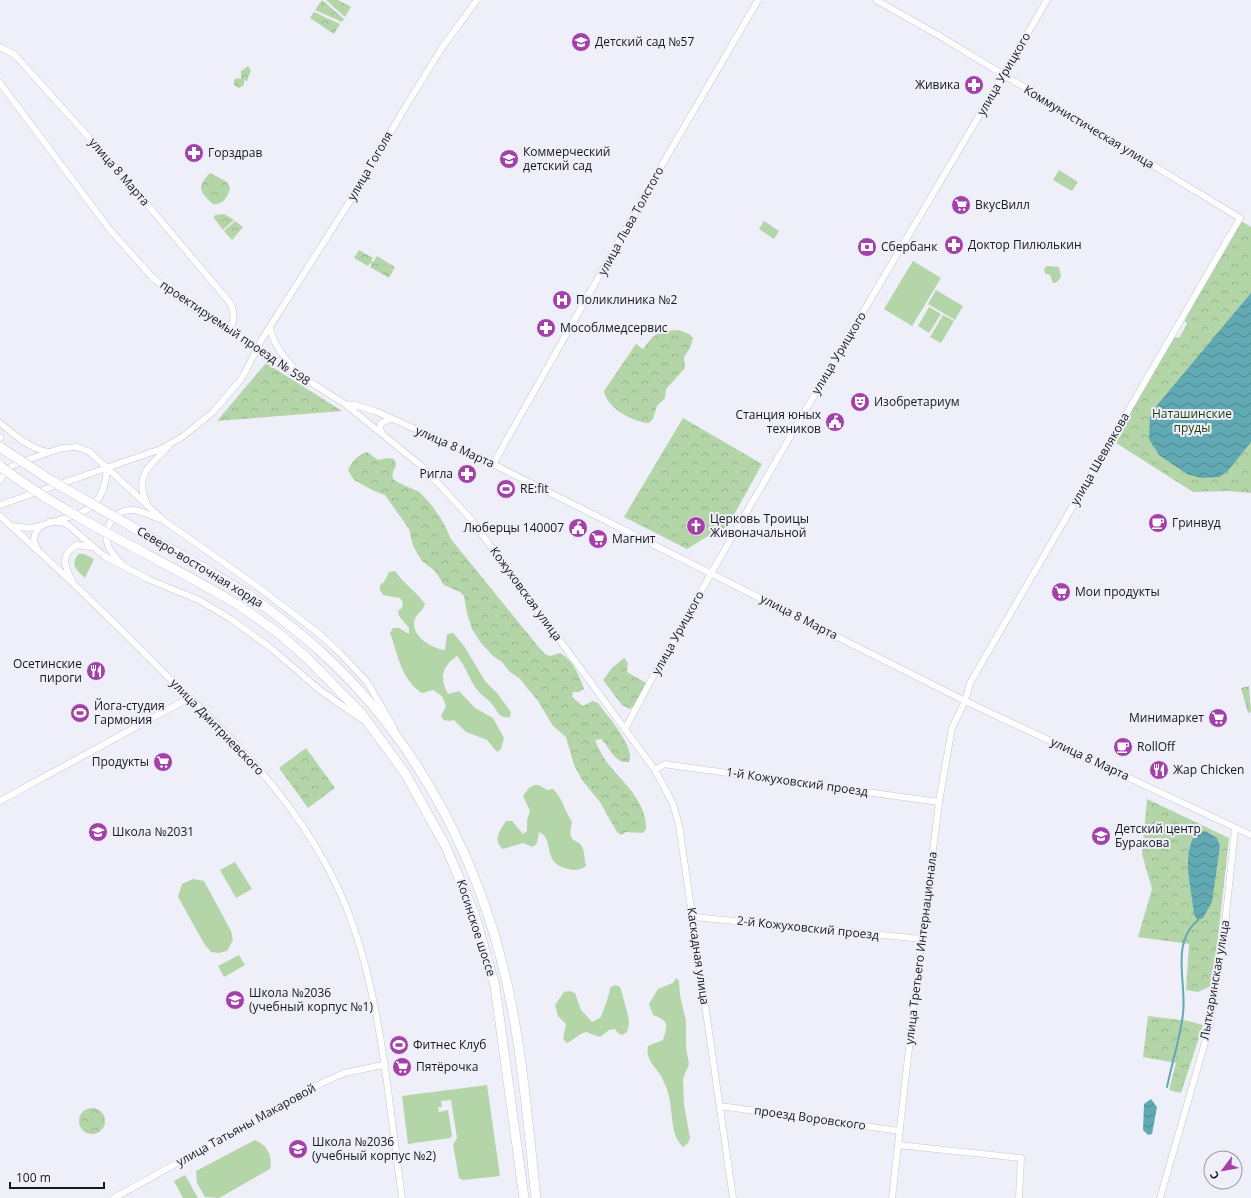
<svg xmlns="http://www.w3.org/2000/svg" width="1251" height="1198" font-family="'Open Sans',sans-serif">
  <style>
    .grass { fill: #b4d5a8 }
    .forest { fill: url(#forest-crowns) }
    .water { fill: url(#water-waves) }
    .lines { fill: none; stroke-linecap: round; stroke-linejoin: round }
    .stream { stroke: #62aab3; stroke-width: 2 }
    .minor-casing { stroke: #c5c7d0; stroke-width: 7 }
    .highway-casing { stroke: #c5c7d0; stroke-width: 10 }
    .minor { stroke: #fff; stroke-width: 6 }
    .highway { stroke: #fff; stroke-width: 9 }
    .highway-bridge-casing { stroke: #c5c7d0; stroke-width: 10; stroke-linecap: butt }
    .highway-bridge { stroke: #fff; stroke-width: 9 }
    .labels { text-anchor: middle; stroke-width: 4; stroke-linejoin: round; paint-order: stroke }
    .poi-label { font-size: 12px; fill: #17181b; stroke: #eeeff9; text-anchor: start }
    .street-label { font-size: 12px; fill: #17181b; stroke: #eeeff9 }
    .park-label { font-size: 12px; fill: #1b3c0d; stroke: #eeeff9 }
  </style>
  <defs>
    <pattern id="forest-crowns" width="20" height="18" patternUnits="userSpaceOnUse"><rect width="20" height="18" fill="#b4d5a8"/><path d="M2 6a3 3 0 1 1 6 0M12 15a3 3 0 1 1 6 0" fill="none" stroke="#9ab690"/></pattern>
    <pattern id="water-waves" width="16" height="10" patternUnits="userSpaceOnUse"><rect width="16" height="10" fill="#62aab3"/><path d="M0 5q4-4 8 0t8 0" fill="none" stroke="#508991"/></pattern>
  </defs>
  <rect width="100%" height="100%" fill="#eeeff9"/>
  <g class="grass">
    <polygon points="1059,170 1078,182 1072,191 1053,180"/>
    <polygon points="764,221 779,231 774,239 759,229"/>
    <polygon points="913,261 941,278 912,326 884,309"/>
    <polygon points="936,290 963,306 955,320 928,304"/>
    <polygon points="929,307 941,314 929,333 918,326"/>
    <polygon points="943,315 954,321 941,343 930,337"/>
    <path d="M 79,554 L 84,554 L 94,559 L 85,578 C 77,571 69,564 79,554 Z"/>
    <path d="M 395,571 C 404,584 417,592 425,604 C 423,611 417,613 415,619 C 409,635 432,649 445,650 L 447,634 L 453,633 L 464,646 L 485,681 L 497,693 L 511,712 L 510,717 C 499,719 498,712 492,704 C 488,699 482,696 478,691 C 469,680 466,666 457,656 C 442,666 439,678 448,694 L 459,691 L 475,708 L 493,718 L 504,738 L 501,749 L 497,752 L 487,740 L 466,732 L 454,720 L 449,721 L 444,720 L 441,716 L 446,706 L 442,696 L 433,690 L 422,693 C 401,680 398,654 390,633 L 393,628 L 399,628 L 409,634 L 409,628 L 399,616 L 398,611 L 402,608 L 403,602 L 400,598 L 383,595 L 380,590 L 380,585 L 384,582 L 389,572 Z"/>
    <path d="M 534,785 L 539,785 L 547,790 L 553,789 C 563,799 564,810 572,822 C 566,847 579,836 583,849 C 585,855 584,860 586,866 C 581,870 575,871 568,869 C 540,862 556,840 539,832 L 537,843 L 533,847 L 523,843 L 503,849 C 492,840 500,831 506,821 L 512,821 L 523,834 L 527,831 L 527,820 L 530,811 L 523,796 L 529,788 Z"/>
    <polygon points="235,862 252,889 236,898 220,870"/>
    <polygon points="193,879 204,881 231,931 233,940 227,951 219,953 211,952 205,945 178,897 182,884"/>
    <polygon points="239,955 245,965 224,977 218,966"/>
    <path d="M 676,978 L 679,981 L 680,995 L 686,1021 L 686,1047 L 689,1064 L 683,1079 L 684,1105 L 690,1138 L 688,1143 L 683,1147 C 672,1136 673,1123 671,1109 C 670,1100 668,1090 664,1082 C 659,1068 645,1063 648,1046 L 663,1040 C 668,1024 669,1021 653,1015 L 649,1004 L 658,989 L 673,983 Z"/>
    <path d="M 615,985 L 620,987 C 622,992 629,1018 629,1022 C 629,1025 628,1029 627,1032 L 622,1035 L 618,1033 L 615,1029 L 609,1030 L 600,1037 L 586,1032 C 578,1034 574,1040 567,1043 L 563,1039 L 566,1024 L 558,1016 L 555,1005 L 564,992 L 569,991 L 575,993 L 581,1010 L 592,1022 L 601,1017 C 604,1008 609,997 610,988 Z"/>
    <polygon points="487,1085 500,1176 463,1180 459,1178 453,1145 457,1138 451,1100 441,1101 442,1107 438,1107 439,1112 448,1110 452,1136 450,1138 408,1144 402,1096"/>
    <path d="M 255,1140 C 267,1145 273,1156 270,1169 L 219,1198 L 205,1197 L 197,1183 L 196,1171 Z"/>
    <polygon points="185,1175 198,1198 183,1198 174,1181"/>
  </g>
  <g class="forest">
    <polygon points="322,0 344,19 342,22 315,10"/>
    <polygon points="326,0 338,0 351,7 345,17"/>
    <polygon points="314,12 340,24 334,34 310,18"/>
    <polygon points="248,66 251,70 247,81 244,80 244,85 239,88 234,85 234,80 237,78 241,79 241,71"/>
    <path d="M 210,173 L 227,182 L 230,188 C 228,197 223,205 213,204 C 200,193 196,187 210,173 Z"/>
    <polygon points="224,214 234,220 223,230 214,218 215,215"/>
    <polygon points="235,221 243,227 232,240 224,231"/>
    <polygon points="1241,221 1251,227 1251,493 1228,491 1193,492 1113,441 1174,337 1179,338 1187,324 1184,319"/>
    <polygon points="359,250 373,258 371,261 373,262 377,256 395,267 389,278 370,267 372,264 370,263 368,266 354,258"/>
    <polygon points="1047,266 1059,267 1061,277 1057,282 1053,283 1050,275 1045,273 1044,269"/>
    <path d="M 679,330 L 689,334 L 693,338 L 690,348 L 684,357 L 685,368 L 666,389 L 665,398 L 657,406 L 653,419 L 649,423 C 632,422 607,408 604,391 L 636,344 L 643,349 C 656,332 658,331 679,330 Z"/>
    <polygon points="266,363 342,411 217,421"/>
    <polygon points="683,418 762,464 724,533 708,536 687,549 624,517"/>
    <path d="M 367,452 L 378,460 L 388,458 L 394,459 L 396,464 C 396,468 391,473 393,478 C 395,483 413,488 419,492 C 430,501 447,525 450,538 L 537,645 L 545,654 L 550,656 L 560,653 C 572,659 580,677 584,689 L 579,692 L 573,692 L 572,697 L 583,706 L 593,701 L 598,703 C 607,716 636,747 629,762 C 613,763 611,748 601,739 L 595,740 C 599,749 603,758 609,765 C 624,783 647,803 646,829 L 642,833 L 626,832 L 621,835 L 617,832 L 600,802 L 582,780 L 574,765 L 566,737 L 553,726 L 538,701 L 520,679 L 510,672 L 502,662 L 493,656 L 481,643 L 472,629 L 467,613 L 464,596 L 460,592 L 444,585 L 435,571 L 422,561 L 413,546 L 409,529 L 385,495 L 374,491 L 354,480 L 348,470 C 353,460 357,456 367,452 Z"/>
    <polygon points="624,658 628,663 627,672 646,683 637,702 630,709 622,705 603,680 612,668"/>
    <polygon points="1249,686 1251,712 1248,713 1241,688"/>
    <polygon points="306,748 335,788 308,808 279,768"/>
    <polygon points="1147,799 1229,838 1214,973 1211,986 1198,992 1186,990 1189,944 1138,937 1152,889 1142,854"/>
    <polygon points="1148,1016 1188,1021 1203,1025 1181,1093 1169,1090 1176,1063 1143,1057"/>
    <circle cx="92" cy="1121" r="13"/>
  </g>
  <g class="water">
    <polygon points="1251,293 1251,442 1227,472 1219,477 1201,478 1187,474 1159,455 1149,439 1150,417 1158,404"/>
    <path d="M 1197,831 L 1207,832 L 1217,838 L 1220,846 L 1212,902 L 1203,918 L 1198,920 L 1194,915 C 1192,887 1180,856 1197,831 Z"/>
    <polygon points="1151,1099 1157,1107 1152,1134 1148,1135 1143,1130 1144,1104"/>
  </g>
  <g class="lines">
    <path class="stream" d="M 1167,1087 C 1172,1063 1180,1038 1183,1014 C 1187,983 1170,943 1198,920"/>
    <defs>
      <g id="minor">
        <polyline points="876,0 938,35 1240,218 970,683 965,701 952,728 939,802 915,995 892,1198"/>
        <path d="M 0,47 L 15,55 L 125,178 L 231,304 C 234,313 236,323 227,330"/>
        <polyline points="0,83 110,230 153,278 187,304 345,404 424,468 470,518 655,770 673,804 679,825 733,1198"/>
        <path d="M 270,328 C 274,346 285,358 297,372"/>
        <polyline points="345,404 354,405 375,411 493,464 965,701 1251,835"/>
        <path d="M 0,423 C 15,435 28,448 48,452"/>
        <polyline points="382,433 380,429 381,423 392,419"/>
        <polyline points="0,437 0,438"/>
        <polyline points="493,464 659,170 758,0"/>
        <polyline points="0,480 9,468 18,463 62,448 77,447 90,452 163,520 254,584 317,632 340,653 367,682 394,728"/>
        <path d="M 147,504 C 134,476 149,466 168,447"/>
        <polyline points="0,505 161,449 182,437 213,412 242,378 262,339 352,198 403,111 441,49 477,0"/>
        <path d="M 0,516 C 57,567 113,621 167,676 C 191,699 215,721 238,746 C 289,800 335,866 357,937 C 383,1019 390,1113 402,1198"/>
        <polyline points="50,522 61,522 68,525 104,556 150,580 199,600 231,619 272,649 321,691 363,720"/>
        <path d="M 11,526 L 28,528 L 37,527 C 76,513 104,516 107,468"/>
        <path d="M 37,548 C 32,539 34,533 41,526"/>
        <path d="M 121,563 C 116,557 110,552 108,545 C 102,529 114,510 132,510 C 141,510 151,516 159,519"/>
        <path d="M 72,580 C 64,566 60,554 77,545 L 91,547"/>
        <path d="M 625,729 C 672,639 724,551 775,463 C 864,308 957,155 1047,0"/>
        <polyline points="655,770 665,764 670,765 939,802"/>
        <polyline points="0,801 189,698"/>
        <polyline points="693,917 923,939"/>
        <polyline points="720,1106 900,1131"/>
        <polyline points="898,1145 1021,1158 1019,1198"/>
        <polyline points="114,1198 322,1083 344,1073 383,1065"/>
        <polyline points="1160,1198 1210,1025 1224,934 1235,828"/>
      </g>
      <g id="highway">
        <path d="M 249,595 C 274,613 298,631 320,651 C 422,743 487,874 512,1008 C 524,1070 529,1135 536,1198"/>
        <polyline points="240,606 277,632 307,658 361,713 405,773 446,847 474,913 495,986 524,1198"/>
      </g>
    </defs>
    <use href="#minor" class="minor-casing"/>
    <use href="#highway" class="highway-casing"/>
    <use href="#minor" class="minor"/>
    <use href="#highway" class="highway"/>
    <defs>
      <g id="highway-bridge">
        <polyline points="0,447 52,481 211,572 249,595"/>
        <path d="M 0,466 C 74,522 161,558 240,606"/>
      </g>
    </defs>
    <use href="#highway-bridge" class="highway-bridge-casing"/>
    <use href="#highway-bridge" class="highway-bridge"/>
  </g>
  <defs>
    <symbol id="school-disc" viewBox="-11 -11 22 22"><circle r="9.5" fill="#a441a8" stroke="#eeeff9"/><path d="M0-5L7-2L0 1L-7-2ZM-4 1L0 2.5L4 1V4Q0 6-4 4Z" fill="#fff"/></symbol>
    <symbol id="pharmacy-disc" viewBox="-11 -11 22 22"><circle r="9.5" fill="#a441a8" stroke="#eeeff9"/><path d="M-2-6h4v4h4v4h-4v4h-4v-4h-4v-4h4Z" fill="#fff"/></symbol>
    <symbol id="supermarket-disc" viewBox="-11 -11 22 22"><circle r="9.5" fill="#a441a8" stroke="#eeeff9"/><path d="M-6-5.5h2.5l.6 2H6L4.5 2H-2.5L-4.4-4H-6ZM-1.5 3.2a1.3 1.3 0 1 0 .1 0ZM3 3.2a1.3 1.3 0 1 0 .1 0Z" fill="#fff"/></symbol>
    <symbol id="bank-disc" viewBox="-11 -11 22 22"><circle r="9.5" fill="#a441a8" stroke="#eeeff9"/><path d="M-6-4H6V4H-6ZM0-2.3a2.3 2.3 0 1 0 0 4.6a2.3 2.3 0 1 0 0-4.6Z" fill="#fff"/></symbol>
    <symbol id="hospital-disc" viewBox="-11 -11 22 22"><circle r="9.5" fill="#a441a8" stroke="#eeeff9"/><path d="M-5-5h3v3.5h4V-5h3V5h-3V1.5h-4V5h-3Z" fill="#fff"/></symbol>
    <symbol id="theatre-disc" viewBox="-11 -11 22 22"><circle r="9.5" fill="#a441a8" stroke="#eeeff9"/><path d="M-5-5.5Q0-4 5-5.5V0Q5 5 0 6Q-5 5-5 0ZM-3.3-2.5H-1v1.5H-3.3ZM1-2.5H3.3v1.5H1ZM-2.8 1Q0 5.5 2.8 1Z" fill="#fff"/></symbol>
    <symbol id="civic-disc" viewBox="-11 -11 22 22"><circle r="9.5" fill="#a441a8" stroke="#eeeff9"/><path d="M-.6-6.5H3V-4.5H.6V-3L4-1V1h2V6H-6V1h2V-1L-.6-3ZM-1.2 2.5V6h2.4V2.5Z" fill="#fff"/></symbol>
    <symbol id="stadium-disc" viewBox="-11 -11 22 22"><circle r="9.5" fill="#a441a8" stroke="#eeeff9"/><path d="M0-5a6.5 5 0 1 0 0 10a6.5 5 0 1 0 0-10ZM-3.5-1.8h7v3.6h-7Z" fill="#fff"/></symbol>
    <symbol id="cafe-disc" viewBox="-11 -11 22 22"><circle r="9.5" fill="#a441a8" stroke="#eeeff9"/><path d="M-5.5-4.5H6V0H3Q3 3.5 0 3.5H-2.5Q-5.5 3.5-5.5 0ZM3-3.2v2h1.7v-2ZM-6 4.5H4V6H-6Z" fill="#fff"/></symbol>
    <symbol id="church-disc" viewBox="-11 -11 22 22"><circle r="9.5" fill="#a441a8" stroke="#eeeff9"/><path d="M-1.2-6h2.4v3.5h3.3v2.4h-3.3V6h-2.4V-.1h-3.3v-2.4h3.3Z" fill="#fff"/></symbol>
    <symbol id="restaurant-disc" viewBox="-11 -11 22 22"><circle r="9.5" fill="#a441a8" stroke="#eeeff9"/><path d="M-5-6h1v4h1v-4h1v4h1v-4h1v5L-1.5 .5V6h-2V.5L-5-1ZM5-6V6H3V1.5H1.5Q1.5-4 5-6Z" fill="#fff"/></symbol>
  </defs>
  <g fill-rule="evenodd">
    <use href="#school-disc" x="570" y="31" width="22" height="22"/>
    <use href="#pharmacy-disc" x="963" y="74" width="22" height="22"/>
    <use href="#pharmacy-disc" x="183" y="142" width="22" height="22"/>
    <use href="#school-disc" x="498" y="148" width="22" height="22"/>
    <use href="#supermarket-disc" x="950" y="194" width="22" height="22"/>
    <use href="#pharmacy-disc" x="943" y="234" width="22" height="22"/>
    <use href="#bank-disc" x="856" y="236" width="22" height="22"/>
    <use href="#hospital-disc" x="551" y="289" width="22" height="22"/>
    <use href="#pharmacy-disc" x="535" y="317" width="22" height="22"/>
    <use href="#theatre-disc" x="849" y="391" width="22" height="22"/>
    <use href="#civic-disc" x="824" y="411" width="22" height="22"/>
    <use href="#pharmacy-disc" x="456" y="463" width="22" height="22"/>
    <use href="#stadium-disc" x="495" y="478" width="22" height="22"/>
    <use href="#cafe-disc" x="1147" y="512" width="22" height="22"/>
    <use href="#church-disc" x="685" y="515" width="22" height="22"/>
    <use href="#civic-disc" x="567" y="517" width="22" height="22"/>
    <use href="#supermarket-disc" x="587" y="528" width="22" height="22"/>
    <use href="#supermarket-disc" x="1050" y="581" width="22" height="22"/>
    <use href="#restaurant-disc" x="85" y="660" width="22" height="22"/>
    <use href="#stadium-disc" x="69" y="702" width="22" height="22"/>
    <use href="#supermarket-disc" x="1207" y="707" width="22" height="22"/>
    <use href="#cafe-disc" x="1112" y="736" width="22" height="22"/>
    <use href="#supermarket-disc" x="152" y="751" width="22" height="22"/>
    <use href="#restaurant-disc" x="1148" y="759" width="22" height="22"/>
    <use href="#school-disc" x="87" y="821" width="22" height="22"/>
    <use href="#school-disc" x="1090" y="825" width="22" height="22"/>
    <use href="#school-disc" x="224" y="989" width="22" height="22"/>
    <use href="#stadium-disc" x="388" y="1034" width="22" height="22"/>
    <use href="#supermarket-disc" x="391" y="1056" width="22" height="22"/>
    <use href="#school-disc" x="287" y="1138" width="22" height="22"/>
  </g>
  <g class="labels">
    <g class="poi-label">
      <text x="595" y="46">Детский сад №57</text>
      <text x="960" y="89" text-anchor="end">Живика</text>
      <text x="523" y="156">Коммерческий<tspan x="523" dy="14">детский сад</tspan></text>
      <text x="208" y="157">Горздрав</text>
      <text x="975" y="209">ВкусВилл</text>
      <text x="968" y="249">Доктор Пилюлькин</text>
      <text x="881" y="251">Сбербанк</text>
      <text x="576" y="304">Поликлиника №2</text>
      <text x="560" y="332">Мособлмедсервис</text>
      <text x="874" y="406">Изобретариум</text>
      <text x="821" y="419" text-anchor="end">Станция юных<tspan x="821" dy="14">техников</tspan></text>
      <text x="453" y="478" text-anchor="end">Ригла</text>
      <text x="520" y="493">RE:fit</text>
      <text x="710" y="523">Церковь Троицы<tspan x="710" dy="14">Живоначальной</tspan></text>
      <text x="1172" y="527">Гринвуд</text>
      <text x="564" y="532" text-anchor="end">Люберцы 140007</text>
      <text x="612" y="543">Магнит</text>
      <text x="1075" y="596">Мои продукты</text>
      <text x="82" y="668" text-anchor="end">Осетинские<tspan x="82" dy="14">пироги</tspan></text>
      <text x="94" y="710">Йога-студия<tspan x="94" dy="14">Гармония</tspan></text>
      <text x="1204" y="722" text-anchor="end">Минимаркет</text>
      <text x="1137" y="751">RollOff</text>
      <text x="149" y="766" text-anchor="end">Продукты</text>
      <text x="1173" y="774">Жар Chicken</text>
      <text x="1115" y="833">Детский центр<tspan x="1115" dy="14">Буракова</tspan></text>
      <text x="112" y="836">Школа №2031</text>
      <text x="249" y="997">Школа №2036<tspan x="249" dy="14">(учебный корпус №1)</tspan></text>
      <text x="413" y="1049">Фитнес Клуб</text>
      <text x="416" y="1071">Пятёрочка</text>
      <text x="312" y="1146">Школа №2036<tspan x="312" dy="14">(учебный корпус №2)</tspan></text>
    </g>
    <g class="street-label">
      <text transform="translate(1004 74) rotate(-60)" y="4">улица Урицкого</text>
      <text transform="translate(1089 127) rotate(31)" y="4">Коммунистическая улица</text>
      <text transform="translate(370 166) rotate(-60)" y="4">улица Гоголя</text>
      <text transform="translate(119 172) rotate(49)" y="4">улица 8 Марта</text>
      <text transform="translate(631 221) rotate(-61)" y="4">улица Льва Толстого</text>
      <text transform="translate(235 333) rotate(34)" y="4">проектируемый проезд № 598</text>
      <text transform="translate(839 353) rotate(-59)" y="4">улица Урицкого</text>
      <text transform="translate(455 447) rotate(24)" y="4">улица 8 Марта</text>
      <text transform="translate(1100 459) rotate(-60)" y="4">улица Шевлякова</text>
      <text transform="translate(200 567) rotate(31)" y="4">Северо-восточная хорда</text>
      <text transform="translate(526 594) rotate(54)" y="4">Кожуховская улица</text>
      <text transform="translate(799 617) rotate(27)" y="4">улица 8 Марта</text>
      <text transform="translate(678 633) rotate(-61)" y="4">улица Урицкого</text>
      <text transform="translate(217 727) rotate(46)" y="4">улица Дмитриевского</text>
      <text transform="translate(1090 759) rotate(25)" y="4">улица 8 Марта</text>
      <text transform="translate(797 782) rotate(8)" y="4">1-й Кожуховский проезд</text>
      <text transform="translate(476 928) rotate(72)" y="4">Косинское шоссе</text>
      <text transform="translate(808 928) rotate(6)" y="4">2-й Кожуховский проезд</text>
      <text transform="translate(921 948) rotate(-83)" y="4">улица Третьего Интернационала</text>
      <text transform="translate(698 956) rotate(82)" y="4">Каскадная улица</text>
      <text transform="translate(1215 980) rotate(-80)" y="4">Лыткаринская улица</text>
      <text transform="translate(810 1118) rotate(8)" y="4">проезд Воровского</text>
      <text transform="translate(246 1125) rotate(-29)" y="4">улица Татьяны Макаровой</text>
    </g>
    <g class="park-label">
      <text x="1192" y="418">Наташинские<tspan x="1192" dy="14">пруды</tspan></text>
    </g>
  </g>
  <g transform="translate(1223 1170) rotate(238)"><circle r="19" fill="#eeeff9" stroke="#9899a0"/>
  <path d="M0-3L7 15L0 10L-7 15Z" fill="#a441a8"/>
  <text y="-6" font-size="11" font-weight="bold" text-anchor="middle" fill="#17181b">С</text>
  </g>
  <path d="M10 1182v6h94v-6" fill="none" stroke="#17181b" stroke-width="2"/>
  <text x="16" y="1182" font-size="12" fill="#17181b" stroke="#eeeff9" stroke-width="3" paint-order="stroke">100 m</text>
</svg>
